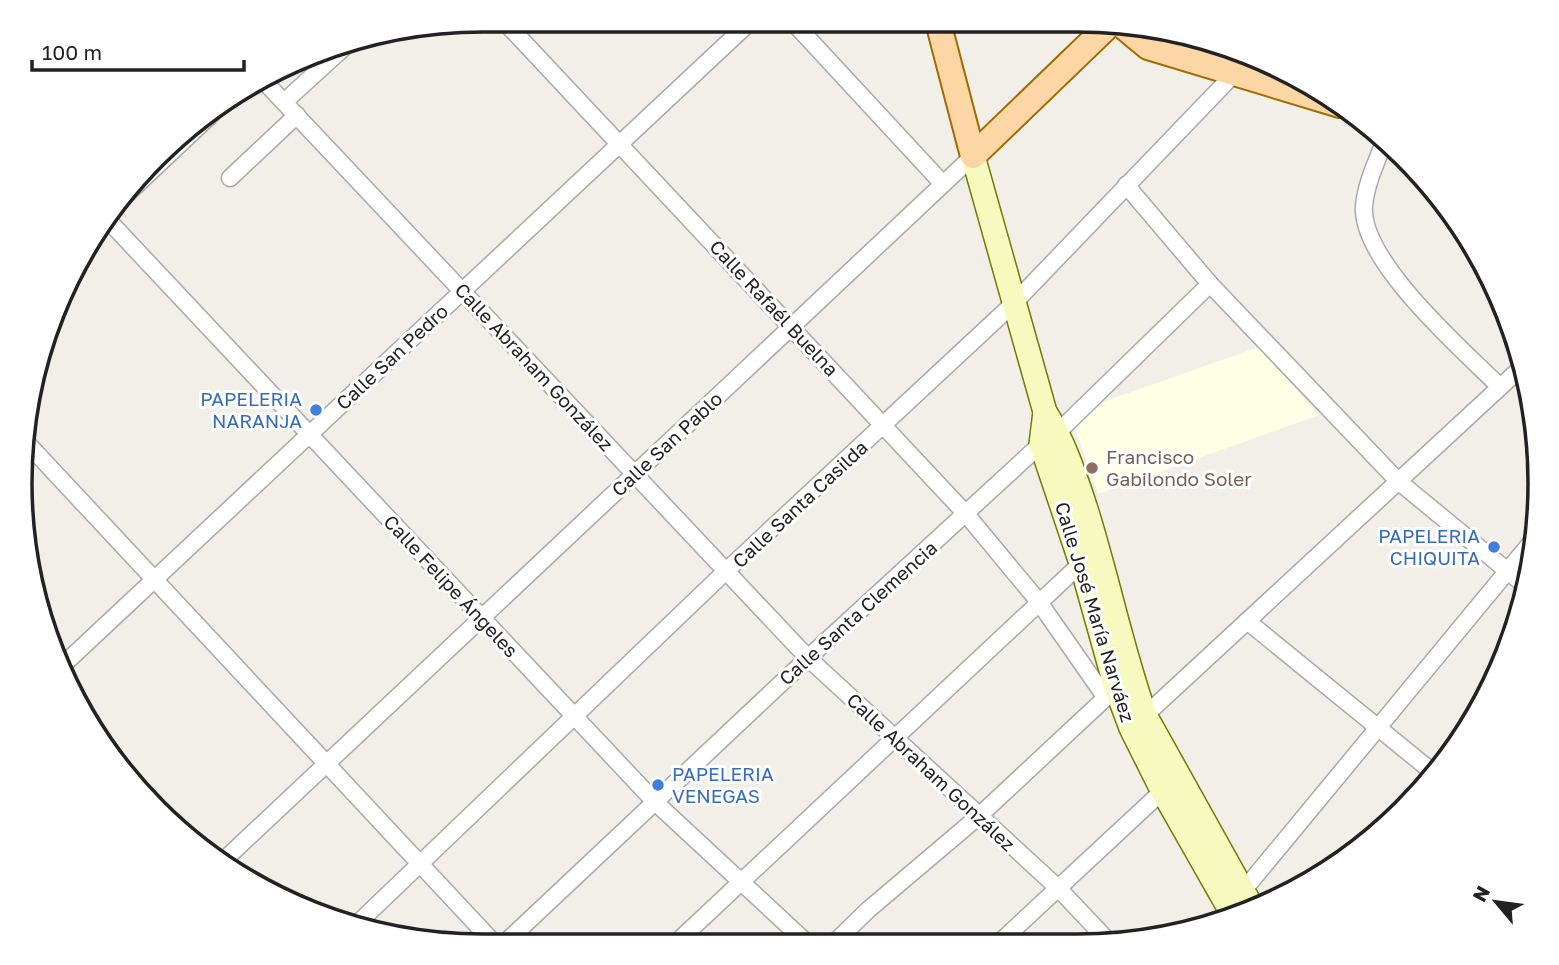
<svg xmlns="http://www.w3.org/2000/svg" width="1559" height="965" font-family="'Golos Text',sans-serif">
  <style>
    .education { fill: #ffffe5 }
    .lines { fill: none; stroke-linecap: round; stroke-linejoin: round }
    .street-casing { stroke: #a9a9a9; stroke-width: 19 }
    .secondary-casing { stroke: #707d05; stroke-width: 26 }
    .primary-casing { stroke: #a06b00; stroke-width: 28 }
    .street { stroke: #fff; stroke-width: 16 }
    .secondary { stroke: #f7fabf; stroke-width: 23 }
    .primary { stroke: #fcd6a4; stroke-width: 24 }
    .shop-dot { fill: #3f7fe0; stroke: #fff; stroke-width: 2.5 }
    .education-dot { fill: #8d6e63; stroke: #fff; stroke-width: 2.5 }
    .labels { text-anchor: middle; stroke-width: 6; stroke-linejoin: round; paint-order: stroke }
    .street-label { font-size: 19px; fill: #222; stroke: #fff }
    .shop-label { font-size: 19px; fill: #366cbe; stroke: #fff; text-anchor: end }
    .education-label { font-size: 19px; fill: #785e54; stroke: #fff; text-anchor: start }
    .rim { fill: none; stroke: #222; stroke-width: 3.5 }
  </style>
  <rect width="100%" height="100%" fill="#f2efe9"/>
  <polygon class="education" points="1259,347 1319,415 1098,494 1074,425 1097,404"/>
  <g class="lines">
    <defs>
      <g id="street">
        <polyline points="502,19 966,514 1039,602 1106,698"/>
        <polyline points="792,21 943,184"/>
        <polyline points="262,79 808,658 1058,888 1111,944"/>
        <polyline points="284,102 351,41"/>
        <path d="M 1385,140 C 1377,161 1366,183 1364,206 C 1360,261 1462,349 1500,387"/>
        <polyline points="230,178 297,115"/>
        <polyline points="1126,185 1210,284 1398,481 1527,587"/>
        <polyline points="110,210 234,93"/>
        <polyline points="106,218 655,802 807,943"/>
        <polyline points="26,442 493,942"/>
        <polyline points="1247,621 1435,774"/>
        <polyline points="63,665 751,21"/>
        <polyline points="1139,721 1523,366"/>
        <polyline points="222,862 973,156"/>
        <polyline points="1238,897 1534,539"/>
        <polyline points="357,924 726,571 1015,302 1234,74"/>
        <polyline points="506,942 808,658 1041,444 1058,432 1210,284"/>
        <polyline points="676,943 1088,557"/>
        <polyline points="833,944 868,910 979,816 1114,690"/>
        <polyline points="998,944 1168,786"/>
      </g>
      <g id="secondary">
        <path d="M 973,156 L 1045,412 C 1064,442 1074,473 1085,506 C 1107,575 1121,647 1145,715 L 1252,907"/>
        <polyline points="1045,412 1041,444 1081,563 1116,688 1131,728 1162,790 1233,915"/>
      </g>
      <g id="primary">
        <polyline points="938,22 973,156 1111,23"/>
        <polyline points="1119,23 1148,47 1340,105"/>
      </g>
    </defs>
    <use href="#street" class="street-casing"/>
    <use href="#secondary" class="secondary-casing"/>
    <use href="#primary" class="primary-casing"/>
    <use href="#street" class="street"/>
    <use href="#secondary" class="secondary"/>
    <use href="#primary" class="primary"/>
  </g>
  <g class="shop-dot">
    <circle cx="316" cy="410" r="7"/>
    <circle cx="1494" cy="547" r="7"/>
    <circle cx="658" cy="785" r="7"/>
  </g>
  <circle class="education-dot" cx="1092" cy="468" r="7"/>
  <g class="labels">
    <g class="street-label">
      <text transform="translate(774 308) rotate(47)" y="7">Calle Rafaél Buelna</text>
      <text transform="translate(392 357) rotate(-43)" y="7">Calle San Pedro</text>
      <text transform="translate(534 367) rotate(47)" y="7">Calle Abraham González</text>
      <text transform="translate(667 444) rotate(-43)" y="7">Calle San Pablo</text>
      <text transform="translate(800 504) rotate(-43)" y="7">Calle Santa Casilda</text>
      <text transform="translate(451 586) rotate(47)" y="7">Calle Felipe Ángeles</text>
      <text transform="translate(1095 612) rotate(73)" y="7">Calle José María Narváez</text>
      <text transform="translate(858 613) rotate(-42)" y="7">Calle Santa Clemencia</text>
      <text transform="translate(931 772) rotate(43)" y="7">Calle Abraham González</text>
    </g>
    <g class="shop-label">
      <text x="302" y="406">PAPELERIA<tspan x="302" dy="22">NARANJA</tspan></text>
      <text x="1480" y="543">PAPELERIA<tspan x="1480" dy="22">CHIQUITA</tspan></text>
      <text x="672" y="781" text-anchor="start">PAPELERIA<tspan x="672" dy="22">VENEGAS</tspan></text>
    </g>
    <g class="education-label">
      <text x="1106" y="464">Francisco<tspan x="1106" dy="22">Gabilondo Soler</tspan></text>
    </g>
  </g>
  <path d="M0 0H1559V965H0ZM483 32H1077A451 451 0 0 1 1528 483V483A451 451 0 0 1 1077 934H483A451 451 0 0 1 32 483V483A451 451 0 0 1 483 32Z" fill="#fff" fill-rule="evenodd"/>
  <path class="rim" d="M483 32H1077A451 451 0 0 1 1528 483V483A451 451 0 0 1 1077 934H483A451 451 0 0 1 32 483V483A451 451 0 0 1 483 32Z"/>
  <g transform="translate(1496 902) rotate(299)" stroke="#ffffff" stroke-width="5" paint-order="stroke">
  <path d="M0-5L12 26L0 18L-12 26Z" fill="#222222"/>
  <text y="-10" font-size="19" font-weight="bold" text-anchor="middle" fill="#222222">N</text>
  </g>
  <path d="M32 60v10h212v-10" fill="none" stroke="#222222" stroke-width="3.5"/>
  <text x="42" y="60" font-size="21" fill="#222222" stroke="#ffffff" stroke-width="5" paint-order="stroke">100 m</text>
</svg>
